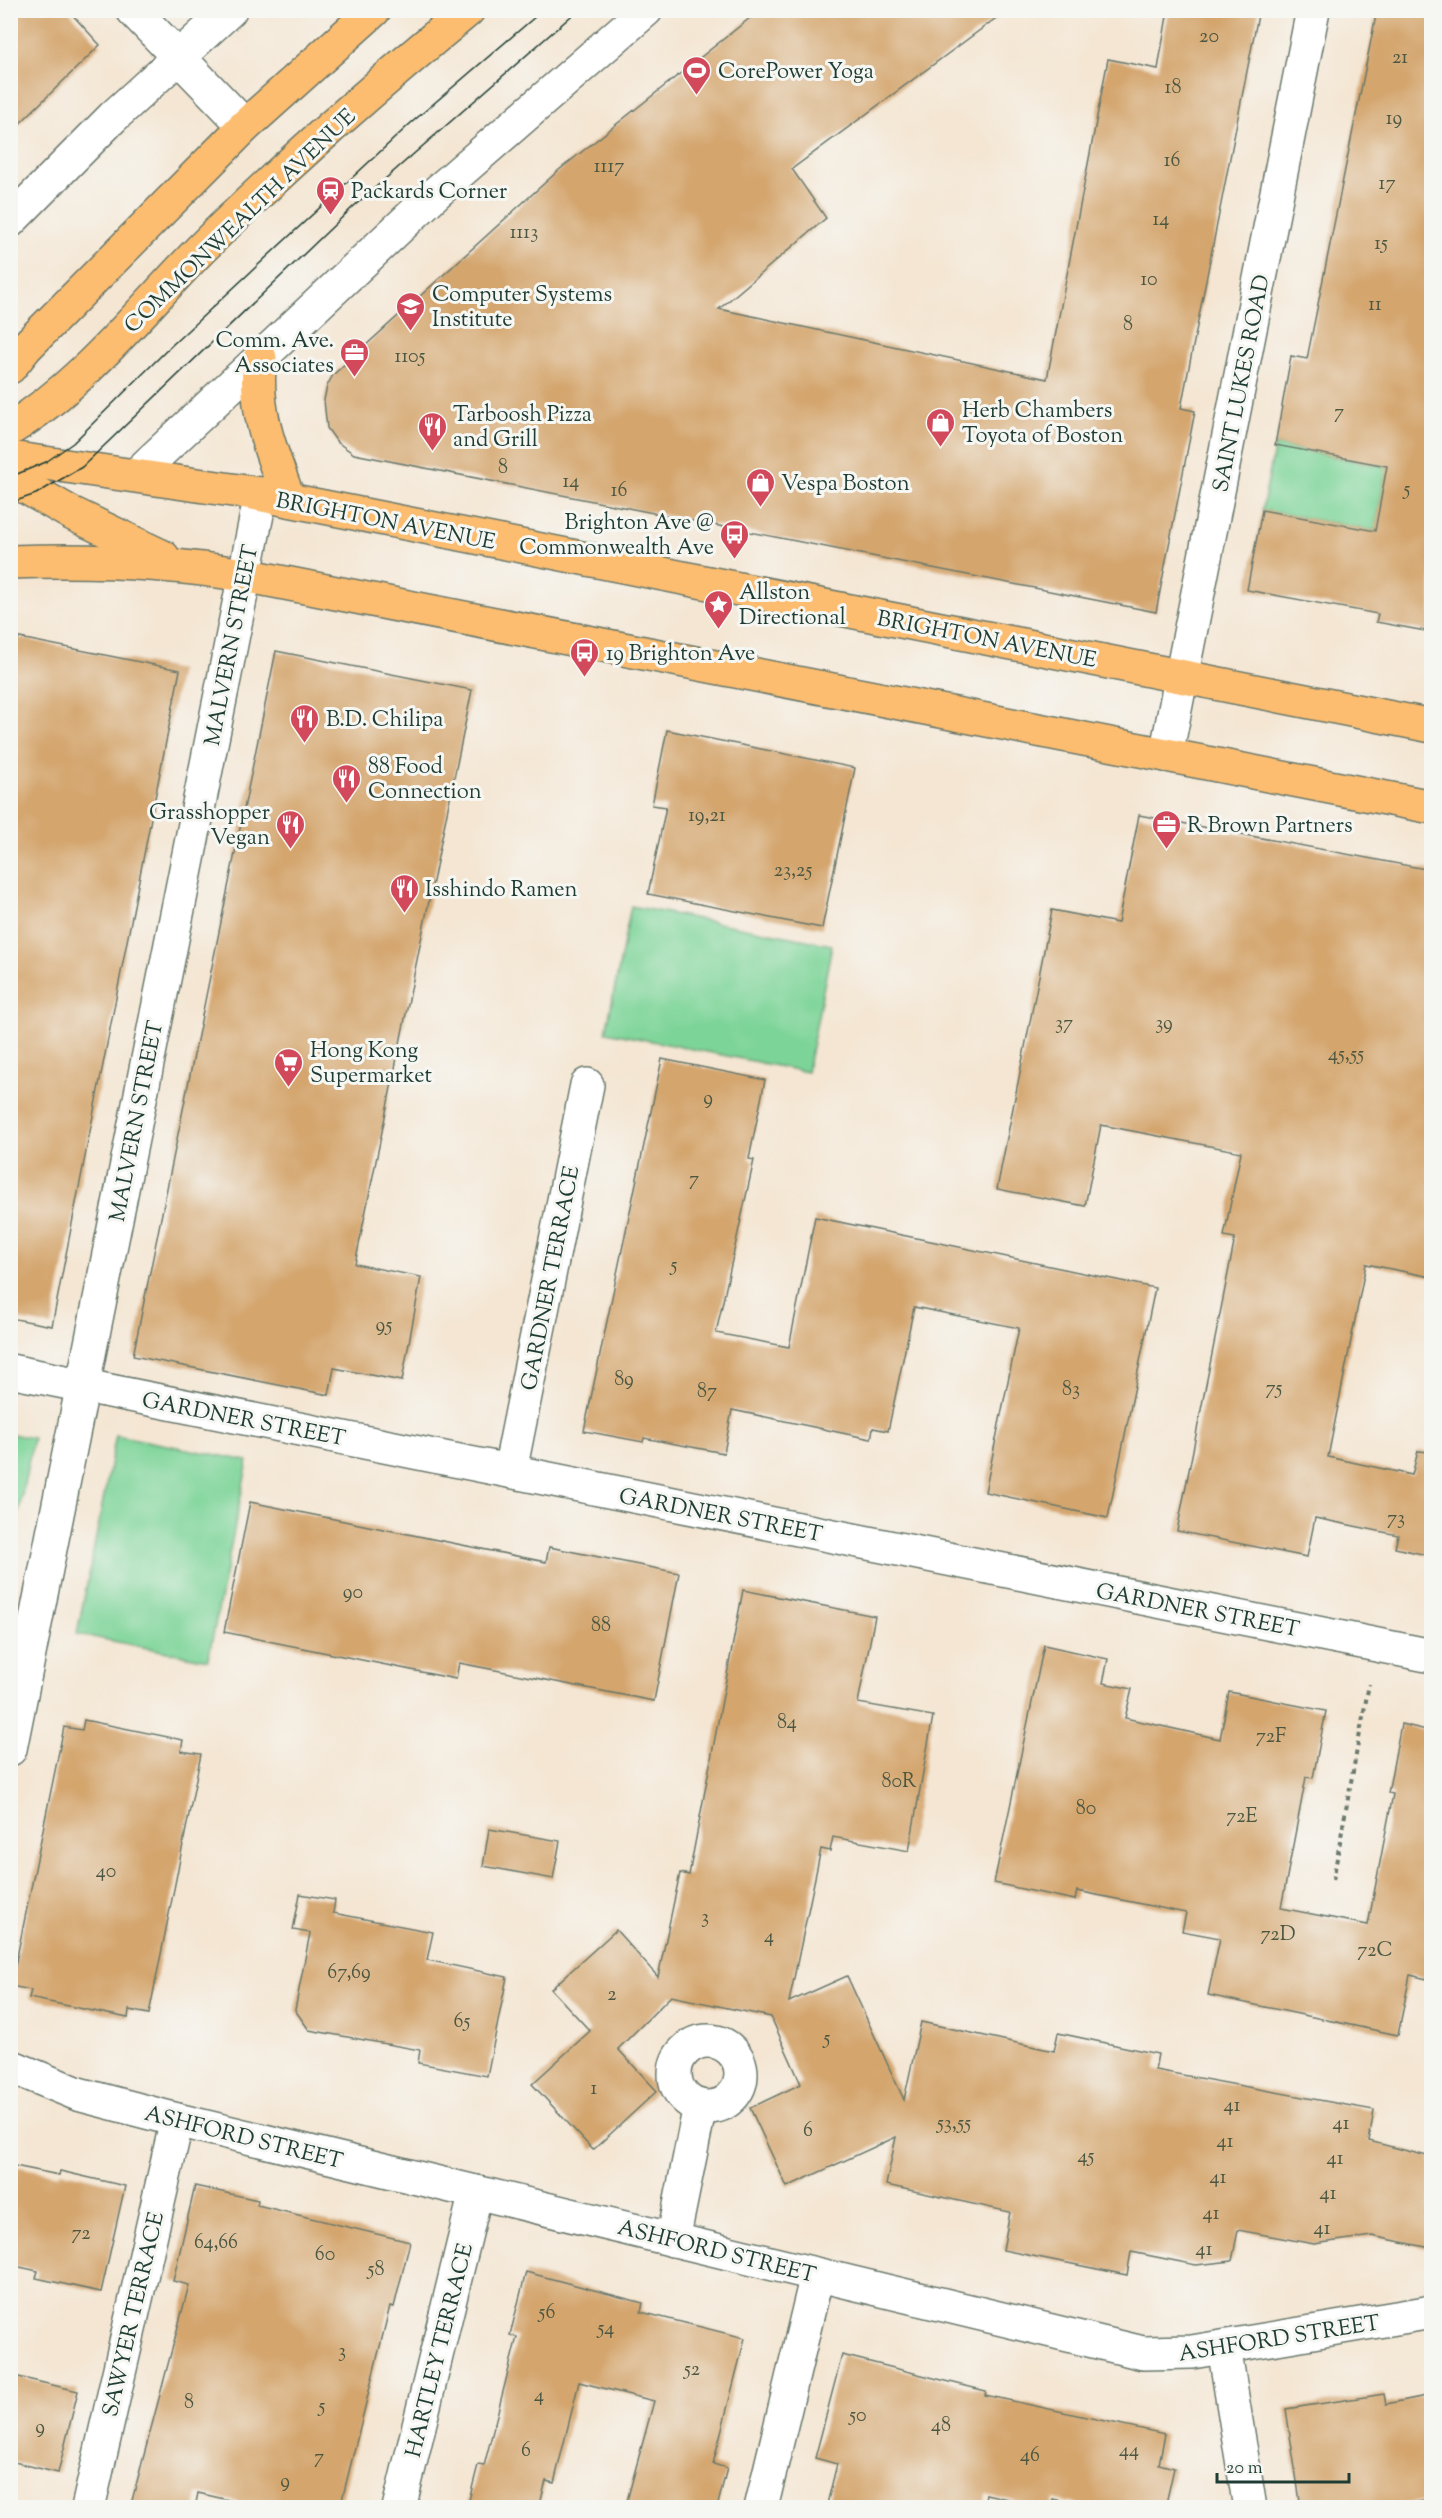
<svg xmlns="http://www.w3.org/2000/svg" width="1442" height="2518" font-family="'Sorts Mill Goudy',serif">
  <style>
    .green { fill: #7dd498; stroke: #4e8866; stroke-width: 1.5 }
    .building { fill: #d4a66e }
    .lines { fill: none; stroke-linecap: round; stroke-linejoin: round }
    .minor-casing { stroke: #6a786c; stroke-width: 36 }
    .tertiary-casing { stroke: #6a786c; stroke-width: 36 }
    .primary-casing { stroke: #6a786c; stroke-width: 36 }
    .path { stroke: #6a786c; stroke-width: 4; stroke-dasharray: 4.5 4.5; stroke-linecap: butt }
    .minor { stroke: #fff; stroke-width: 33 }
    .tertiary { stroke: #fff; stroke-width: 33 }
    .primary { stroke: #fcbd6f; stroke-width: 33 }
    .tram { stroke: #1f3d34; stroke-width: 1.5 }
    .labels { text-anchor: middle; stroke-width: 6; stroke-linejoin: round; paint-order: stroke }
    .number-label { font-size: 20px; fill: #4c5742 }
    .poi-label { font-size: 22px; fill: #1f3d34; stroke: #f6f6f2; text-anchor: start }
    .street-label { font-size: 22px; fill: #1f3d34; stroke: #f6f6f2 }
  </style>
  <rect width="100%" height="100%" fill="#f6f6f2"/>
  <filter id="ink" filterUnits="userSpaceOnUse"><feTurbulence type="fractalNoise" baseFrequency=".0167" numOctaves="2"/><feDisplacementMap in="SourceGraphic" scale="12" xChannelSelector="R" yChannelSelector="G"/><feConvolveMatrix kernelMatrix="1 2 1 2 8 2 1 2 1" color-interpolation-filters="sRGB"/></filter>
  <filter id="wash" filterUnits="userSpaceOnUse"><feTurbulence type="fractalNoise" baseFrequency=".008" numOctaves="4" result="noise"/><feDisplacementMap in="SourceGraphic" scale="24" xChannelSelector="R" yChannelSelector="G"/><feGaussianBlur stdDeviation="1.35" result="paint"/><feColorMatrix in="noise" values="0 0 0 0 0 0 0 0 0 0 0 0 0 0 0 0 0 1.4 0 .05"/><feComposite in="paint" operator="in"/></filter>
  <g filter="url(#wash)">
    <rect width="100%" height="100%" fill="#f4e6d3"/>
    <g class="green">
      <polygon points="1275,445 1387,467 1375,531 1262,510"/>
      <polygon points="631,906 832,945 807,1072 606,1032"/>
      <polygon points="11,1434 33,1438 11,1553 10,1434"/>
      <polygon points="116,1435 248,1461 208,1660 77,1634"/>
    </g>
    <g id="blocks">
      <g class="building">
        <polygon points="10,10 68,10 100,45 10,133"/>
        <polygon points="760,10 1007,10 792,169 826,218 719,309 1047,379 1108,59 1158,69 1168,10 1259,10 1181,408 1195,411 1156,612 354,454 337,442 327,428 324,400 327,386 333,375 559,170"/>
        <polygon points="1377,10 1431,10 1431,632 1376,622 1378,614 1247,590 1262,510 1375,531 1387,466 1275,445 1291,356 1307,359"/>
        <polygon points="10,636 180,670 52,1326 10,1318"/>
        <polygon points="276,651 472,690 355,1264 421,1277 402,1381 334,1368 329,1395 133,1356"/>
        <polygon points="667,730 855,768 822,928 648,894 666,807 652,805"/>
        <polygon points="1139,815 1431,870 1431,1277 1366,1264 1328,1457 1412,1475 1418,1451 1431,1452 1431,1556 1395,1548 1398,1535 1315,1518 1307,1557 1177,1531 1235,1238 1224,1236 1241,1152 1101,1125 1085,1206 997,1189 1052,910 1118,923"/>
        <polygon points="662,1059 765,1080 749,1159 754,1160 716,1333 789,1347 815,1217 1155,1288 1108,1518 985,1492 1019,1328 914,1307 888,1431 873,1428 871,1439 732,1410 724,1453 644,1438 643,1442 584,1431"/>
        <polygon points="250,1502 546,1562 549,1547 679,1573 654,1701 459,1663 456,1679 224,1632"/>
        <polygon points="743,1590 875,1616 858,1703 933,1716 909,1851 833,1837 830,1851 821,1849 789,2002 847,1976 904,2100 921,2022 1054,2051 1058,2033 1158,2054 1155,2070 1374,2110 1369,2141 1431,2157 1431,2248 1372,2236 1314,2244 1238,2230 1232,2261 1196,2265 1131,2252 1127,2275 1003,2250 1010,2212 886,2185 896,2137 787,2187 750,2108 801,2084 771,2017 671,1996 618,2049 657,2091 593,2150 532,2084 590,2031 551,1989 616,1930 658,1977 680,1873 689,1875"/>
        <polygon points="1044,1645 1108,1659 1103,1683 1132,1689 1125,1718 1220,1739 1229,1692 1326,1711 1313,1778 1306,1777 1281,1908 1368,1925 1393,1794 1388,1793 1401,1724 1431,1731 1431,1980 1410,1975 1398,2035 1208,1995 1220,1938 1182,1931 1186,1913 1077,1891 1075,1900 994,1883"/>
        <polygon points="84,1720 183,1740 181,1751 201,1754 149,2014 129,2010 128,2018 29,1998 31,1990 11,1986 64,1727 82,1730"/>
        <polygon points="489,1829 560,1841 553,1879 483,1866"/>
        <polygon points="300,1894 335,1900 333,1913 433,1932 427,1960 507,1977 487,2076 418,2063 420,2050 309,2030 295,2010 310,1933 293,1930"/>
        <polygon points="10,2165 59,2175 60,2171 125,2186 101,2292 36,2278 38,2271 10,2265"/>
        <polygon points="195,2186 258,2200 257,2205 410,2242 394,2307 390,2306 340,2508 263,2508 198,2493 195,2508 130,2508 189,2285 173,2281"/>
        <polygon points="526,2272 643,2303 641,2312 745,2338 713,2464 727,2468 717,2508 625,2508 654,2401 579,2382 554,2483 546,2481 539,2508 467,2508 478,2465 484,2466 517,2337 510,2335"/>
        <polygon points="842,2355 986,2391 985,2395 1165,2434 1159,2464 1174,2468 1165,2508 1093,2508 1053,2499 1051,2508 1046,2508 986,2494 984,2508 826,2508 837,2464 815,2458"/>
        <polygon points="10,2375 78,2391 58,2473 10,2461"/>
        <polygon points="1384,2394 1386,2404 1431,2395 1431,2500 1377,2508 1301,2508 1286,2409"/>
      </g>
    </g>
  </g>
  <g filter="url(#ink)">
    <use href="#blocks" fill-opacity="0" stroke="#6a786c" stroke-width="1.5"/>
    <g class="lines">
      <defs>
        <g id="minor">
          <polyline points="10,221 113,117 230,10"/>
          <polyline points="136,475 437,192 646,10"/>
          <polyline points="1166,755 1313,10"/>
          <polyline points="10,1371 1432,1656"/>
          <polyline points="510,1471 587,1085"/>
          <polyline points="10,1749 261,494"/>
          <circle cx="708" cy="2074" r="33"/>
          <polyline points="10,2066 78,2094 177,2120 1143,2353 1192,2352 1432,2312"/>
          <polyline points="673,2240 700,2106"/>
          <polyline points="1224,2347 1250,2508"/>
          <polyline points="88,2508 177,2120"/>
          <polyline points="399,2508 476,2192"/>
          <polyline points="761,2508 817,2275"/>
        </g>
        <polyline id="tertiary" points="133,10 245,126"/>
        <g id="primary">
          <path d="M 260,358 C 253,410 271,452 289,500"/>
          <polyline points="10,367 26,347 245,126 374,10"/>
          <path d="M 10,429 C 85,383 140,311 201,249 C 285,165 376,86 468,10"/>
          <polyline points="10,458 253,493 1432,726"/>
          <polyline points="10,478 71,513 163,557"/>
          <path d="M 10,562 C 89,559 166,562 244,575 L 1432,807"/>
        </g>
      </defs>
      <use href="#minor" class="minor-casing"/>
      <use href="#tertiary" class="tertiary-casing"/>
      <use href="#primary" class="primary-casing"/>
      <polyline class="path" points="1333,1880 1369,1684"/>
      <use href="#minor" class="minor"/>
      <use href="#tertiary" class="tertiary"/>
      <use href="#primary" class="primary"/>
      <g class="tram">
        <polyline points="10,477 46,462 73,443 172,345 411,123 543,10"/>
        <polyline points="10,503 36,494 82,467 353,207 578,10"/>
      </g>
    </g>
  </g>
  <defs>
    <symbol id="stadium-pin" viewBox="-11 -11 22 30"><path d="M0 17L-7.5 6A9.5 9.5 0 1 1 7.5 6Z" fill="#d1495b" stroke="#f6f6f2"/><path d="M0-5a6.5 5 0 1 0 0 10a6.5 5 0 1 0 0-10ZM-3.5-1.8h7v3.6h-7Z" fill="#fff"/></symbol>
    <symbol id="station-pin" viewBox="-11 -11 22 30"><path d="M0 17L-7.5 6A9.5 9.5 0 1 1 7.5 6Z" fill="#d1495b" stroke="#f6f6f2"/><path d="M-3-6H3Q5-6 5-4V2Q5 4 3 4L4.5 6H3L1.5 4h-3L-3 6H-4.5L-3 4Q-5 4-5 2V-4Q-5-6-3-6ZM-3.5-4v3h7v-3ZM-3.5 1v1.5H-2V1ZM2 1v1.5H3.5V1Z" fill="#fff"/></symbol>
    <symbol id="university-pin" viewBox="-11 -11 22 30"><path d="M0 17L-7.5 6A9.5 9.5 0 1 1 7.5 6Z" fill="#d1495b" stroke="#f6f6f2"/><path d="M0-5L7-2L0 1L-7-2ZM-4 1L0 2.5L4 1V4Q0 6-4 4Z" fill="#fff"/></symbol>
    <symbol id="office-pin" viewBox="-11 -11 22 30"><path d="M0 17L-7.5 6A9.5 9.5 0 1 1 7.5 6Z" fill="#d1495b" stroke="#f6f6f2"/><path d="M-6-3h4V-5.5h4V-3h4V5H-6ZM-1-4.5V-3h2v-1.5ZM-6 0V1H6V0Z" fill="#fff"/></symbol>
    <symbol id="shop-pin" viewBox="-11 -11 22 30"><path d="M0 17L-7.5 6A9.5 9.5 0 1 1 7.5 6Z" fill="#d1495b" stroke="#f6f6f2"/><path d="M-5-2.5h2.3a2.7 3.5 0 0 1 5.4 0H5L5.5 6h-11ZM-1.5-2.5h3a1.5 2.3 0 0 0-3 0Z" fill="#fff"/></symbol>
    <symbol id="restaurant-pin" viewBox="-11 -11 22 30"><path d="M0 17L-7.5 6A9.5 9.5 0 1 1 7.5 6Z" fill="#d1495b" stroke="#f6f6f2"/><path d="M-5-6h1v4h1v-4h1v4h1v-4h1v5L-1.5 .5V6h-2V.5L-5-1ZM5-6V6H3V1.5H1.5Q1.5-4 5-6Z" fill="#fff"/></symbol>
    <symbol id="bus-pin" viewBox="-11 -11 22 30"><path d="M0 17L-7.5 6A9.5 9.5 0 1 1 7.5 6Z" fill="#d1495b" stroke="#f6f6f2"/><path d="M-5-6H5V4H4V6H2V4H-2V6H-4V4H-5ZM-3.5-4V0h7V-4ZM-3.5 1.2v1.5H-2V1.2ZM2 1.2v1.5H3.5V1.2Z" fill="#fff"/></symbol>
    <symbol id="sight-pin" viewBox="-11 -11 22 30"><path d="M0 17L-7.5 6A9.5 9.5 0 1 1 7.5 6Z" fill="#d1495b" stroke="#f6f6f2"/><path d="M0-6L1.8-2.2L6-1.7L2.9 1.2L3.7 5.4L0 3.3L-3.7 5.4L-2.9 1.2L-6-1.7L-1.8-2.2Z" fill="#fff"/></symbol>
    <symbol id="supermarket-pin" viewBox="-11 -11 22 30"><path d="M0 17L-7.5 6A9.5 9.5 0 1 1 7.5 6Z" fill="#d1495b" stroke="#f6f6f2"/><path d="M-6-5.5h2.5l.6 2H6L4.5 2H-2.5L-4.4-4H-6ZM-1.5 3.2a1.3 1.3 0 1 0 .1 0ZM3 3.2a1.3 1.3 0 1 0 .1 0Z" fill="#fff"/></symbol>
  </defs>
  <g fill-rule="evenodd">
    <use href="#stadium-pin" x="680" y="54" width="33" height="45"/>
    <use href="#station-pin" x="314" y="174" width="33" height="45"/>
    <use href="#university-pin" x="394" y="290" width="33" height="45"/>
    <use href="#office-pin" x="338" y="336" width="33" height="45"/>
    <use href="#shop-pin" x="924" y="406" width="33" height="45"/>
    <use href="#restaurant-pin" x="416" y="410" width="33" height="45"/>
    <use href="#shop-pin" x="744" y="466" width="33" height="45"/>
    <use href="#bus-pin" x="718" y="518" width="33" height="45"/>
    <use href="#sight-pin" x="702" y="588" width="33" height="45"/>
    <use href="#bus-pin" x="568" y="636" width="33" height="45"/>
    <use href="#restaurant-pin" x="288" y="702" width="33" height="45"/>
    <use href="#restaurant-pin" x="330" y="762" width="33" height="45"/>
    <use href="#restaurant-pin" x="274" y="808" width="33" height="45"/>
    <use href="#office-pin" x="1150" y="808" width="33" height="45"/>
    <use href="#restaurant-pin" x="388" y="872" width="33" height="45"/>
    <use href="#supermarket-pin" x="272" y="1046" width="33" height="45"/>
  </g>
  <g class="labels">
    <g class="number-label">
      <text x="1209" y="42">20</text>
      <text x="1400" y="63">21</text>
      <text x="1173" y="93">18</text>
      <text x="1394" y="124">19</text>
      <text x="1172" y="166">16</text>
      <text x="609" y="172">1117</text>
      <text x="1387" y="189">17</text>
      <text x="1161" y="225">14</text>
      <text x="524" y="238">1113</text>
      <text x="1381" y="249">15</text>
      <text x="1149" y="285">10</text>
      <text x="1375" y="310">11</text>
      <text x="1128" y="330">8</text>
      <text x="410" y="362">1105</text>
      <text x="1339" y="418">7</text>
      <text x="503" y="473">8</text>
      <text x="571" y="487">14</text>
      <text x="1407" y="495">5</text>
      <text x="619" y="496">16</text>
      <text x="707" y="821">19,21</text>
      <text x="793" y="876">23,25</text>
      <text x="1064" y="1029">37</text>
      <text x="1164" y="1029">39</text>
      <text x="1346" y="1060">45,55</text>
      <text x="708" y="1104">9</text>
      <text x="694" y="1185">7</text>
      <text x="674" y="1271">5</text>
      <text x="384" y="1331">95</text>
      <text x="624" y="1385">89</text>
      <text x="1274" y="1394">75</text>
      <text x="1071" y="1395">83</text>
      <text x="707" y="1397">87</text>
      <text x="1396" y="1524">73</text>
      <text x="353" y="1598">90</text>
      <text x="601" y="1631">88</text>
      <text x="787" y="1728">84</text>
      <text x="1271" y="1742">72F</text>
      <text x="899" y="1787">80R</text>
      <text x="1086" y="1814">80</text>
      <text x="1242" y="1822">72E</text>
      <text x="106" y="1877">40</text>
      <text x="705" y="1923">3</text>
      <text x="1278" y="1940">72D</text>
      <text x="769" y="1942">4</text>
      <text x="1375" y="1956">72C</text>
      <text x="349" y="1978">67,69</text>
      <text x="612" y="2000">2</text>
      <text x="462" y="2027">65</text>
      <text x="827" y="2044">5</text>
      <text x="594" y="2094">1</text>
      <text x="1232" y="2111">41</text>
      <text x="954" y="2129">53,55</text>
      <text x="1341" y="2129">41</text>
      <text x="808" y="2136">6</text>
      <text x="1225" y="2147">41</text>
      <text x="1086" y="2162">45</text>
      <text x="1335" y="2164">41</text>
      <text x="1218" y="2183">41</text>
      <text x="1328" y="2199">41</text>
      <text x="1211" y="2219">41</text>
      <text x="1322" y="2234">41</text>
      <text x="81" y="2239">72</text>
      <text x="216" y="2248">64,66</text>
      <text x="1204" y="2255">41</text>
      <text x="325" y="2260">60</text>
      <text x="376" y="2275">58</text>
      <text x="547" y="2318">56</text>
      <text x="606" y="2334">54</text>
      <text x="342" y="2357">3</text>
      <text x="692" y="2375">52</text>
      <text x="539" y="2401">4</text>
      <text x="189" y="2408">8</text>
      <text x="322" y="2412">5</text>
      <text x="858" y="2421">50</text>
      <text x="941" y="2431">48</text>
      <text x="40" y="2433">9</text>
      <text x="526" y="2456">6</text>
      <text x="1129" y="2456">44</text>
      <text x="1030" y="2461">46</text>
      <text x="319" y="2463">7</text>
      <text x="285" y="2487">9</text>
    </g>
    <g class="poi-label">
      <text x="718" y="78">CorePower Yoga</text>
      <text x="351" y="198">Packards Corner</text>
      <text x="432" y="301">Computer Systems<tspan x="432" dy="25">Institute</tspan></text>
      <text x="334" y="347" text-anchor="end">Comm. Ave.<tspan x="334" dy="25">Associates</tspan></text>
      <text x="962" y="417">Herb Chambers<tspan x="962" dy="25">Toyota of Boston</tspan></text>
      <text x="453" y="421">Tarboosh Pizza<tspan x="453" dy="25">and Grill</tspan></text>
      <text x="781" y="490">Vespa Boston</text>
      <text x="714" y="529" text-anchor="end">Brighton Ave @<tspan x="714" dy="25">Commonwealth Ave</tspan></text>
      <text x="739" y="599">Allston<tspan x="739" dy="25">Directional</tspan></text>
      <text x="606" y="660">19 Brighton Ave</text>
      <text x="326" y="726">B.D. Chilipa</text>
      <text x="368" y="773">88 Food<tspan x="368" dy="25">Connection</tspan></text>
      <text x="270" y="819" text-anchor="end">Grasshopper<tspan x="270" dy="25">Vegan</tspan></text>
      <text x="1187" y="832">R Brown Partners</text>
      <text x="425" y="896">Isshindo Ramen</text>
      <text x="310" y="1057">Hong Kong<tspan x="310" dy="25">Supermarket</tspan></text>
    </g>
    <g class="street-label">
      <text transform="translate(239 220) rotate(-44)" y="8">COMMONWEALTH AVENUE</text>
      <text transform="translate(1240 383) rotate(-79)" y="8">SAINT LUKES ROAD</text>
      <text transform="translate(386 520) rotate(11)" y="8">BRIGHTON AVENUE</text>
      <text transform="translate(987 638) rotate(11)" y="8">BRIGHTON AVENUE</text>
      <text transform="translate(230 645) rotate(-79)" y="8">MALVERN STREET</text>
      <text transform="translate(135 1121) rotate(-79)" y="8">MALVERN STREET</text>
      <text transform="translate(549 1278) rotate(-79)" y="8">GARDNER TERRACE</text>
      <text transform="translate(244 1418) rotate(11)" y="8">GARDNER STREET</text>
      <text transform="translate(721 1514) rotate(11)" y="8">GARDNER STREET</text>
      <text transform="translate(1198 1609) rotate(11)" y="8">GARDNER STREET</text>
      <text transform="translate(244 2136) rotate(14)" y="8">ASHFORD STREET</text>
      <text transform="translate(717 2250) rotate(14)" y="8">ASHFORD STREET</text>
      <text transform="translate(132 2314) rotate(-77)" y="8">SAWYER TERRACE</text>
      <text transform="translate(1279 2337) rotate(-9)" y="8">ASHFORD STREET</text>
      <text transform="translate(438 2350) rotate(-76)" y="8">HARTLEY TERRACE</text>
    </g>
  </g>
  <rect width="1442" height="2518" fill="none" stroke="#f6f6f2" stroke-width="36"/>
  <path d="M1217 2473v9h132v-9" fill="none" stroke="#1f3d34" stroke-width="3"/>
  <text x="1226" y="2473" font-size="18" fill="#1f3d34" stroke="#f6f6f2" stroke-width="4.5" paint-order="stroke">20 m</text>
</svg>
